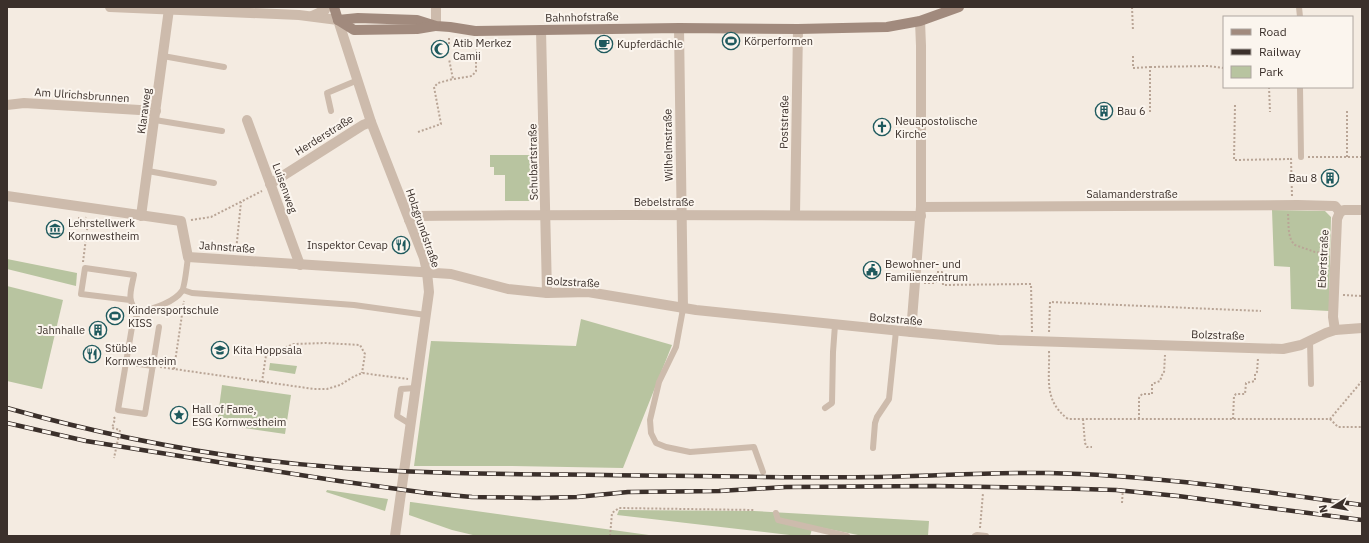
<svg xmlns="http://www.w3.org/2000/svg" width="1369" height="543" font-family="'IBM Plex Sans',sans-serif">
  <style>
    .green { fill: #b8c4a0 }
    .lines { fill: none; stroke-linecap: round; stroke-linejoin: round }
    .path { stroke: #b9a596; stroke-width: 2; stroke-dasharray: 2 2; stroke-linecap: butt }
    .service { stroke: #cdbbac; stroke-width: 6 }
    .minor { stroke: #cdbbac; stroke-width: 10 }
    .secondary { stroke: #a18a7d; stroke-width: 10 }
    .rail-casing { stroke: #3b302b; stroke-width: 4.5 }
    .rail { stroke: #fbf5ee; stroke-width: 3; stroke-dasharray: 9; stroke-linecap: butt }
    .labels { text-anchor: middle; stroke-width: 4; stroke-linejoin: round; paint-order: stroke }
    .street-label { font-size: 11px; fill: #3b302b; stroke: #fbf5ee }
    .poi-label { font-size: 11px; fill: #3b302b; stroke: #fbf5ee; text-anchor: start }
  </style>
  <rect width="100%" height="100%" fill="#f4ebe1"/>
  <g class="green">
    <polygon points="490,155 534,155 534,201 505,201 505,175 494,175 494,167 490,167"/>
    <polygon points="1272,210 1325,211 1331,217 1329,311 1291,309 1290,267 1274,266"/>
    <polygon points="7,259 77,273 76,286 7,269"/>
    <polygon points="7,286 63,300 42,389 7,381"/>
    <polygon points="581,319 672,345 623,468 512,466 414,466 431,341 576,346"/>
    <polygon points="270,363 297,366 295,374 269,370"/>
    <polygon points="222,385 291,395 285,434 217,424"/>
    <polygon points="327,490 388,499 385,511 326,492"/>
    <polygon points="410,502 411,502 656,536 477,536 452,530 409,515"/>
    <polygon points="619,510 754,511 929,521 928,536 863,536 813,526 810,536 798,536 617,515"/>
  </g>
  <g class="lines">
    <g class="path">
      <polyline points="1132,7 1133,31"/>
      <polyline points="449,44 449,36"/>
      <polyline points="1133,56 1133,68 1150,67 1150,114"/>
      <polyline points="1150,67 1208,66 1224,68"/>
      <polyline points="454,79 472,76 476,71 476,40"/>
      <polyline points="1269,87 1270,112"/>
      <polyline points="1235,105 1234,160 1291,159"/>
      <polyline points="1347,111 1347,157"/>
      <polyline points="418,132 441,124 434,87 438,83 453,79 449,59"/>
      <polyline points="1308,157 1362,157"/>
      <polyline points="1292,196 1291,159 1293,158"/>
      <path d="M 1288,214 C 1289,224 1287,238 1295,245 L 1315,252 L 1326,253"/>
      <polyline points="79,217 79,221 85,222"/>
      <polyline points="191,220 211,217 262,191"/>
      <polyline points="236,251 241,202"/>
      <polyline points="83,262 88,222 85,222 86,217"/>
      <polyline points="924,283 936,283 936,272 942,272 943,285 1031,284 1032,332"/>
      <polyline points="1343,295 1362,296"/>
      <polyline points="1049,332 1050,302 1261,311"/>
      <path d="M 1049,351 C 1050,379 1043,400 1068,419 L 1330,419 L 1362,381"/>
      <polyline points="160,367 314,389 327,389 340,385 353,377 362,373 408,379"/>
      <polyline points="174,369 184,301"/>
      <polyline points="262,382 266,355 294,344 325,343 360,345 365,354 362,373"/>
      <polyline points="114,417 115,419 112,428 120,430 114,458"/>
      <polyline points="1083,419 1085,443 1087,447 1092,447"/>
      <polyline points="1139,419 1139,398 1142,394 1152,394 1152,384 1160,381 1162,375 1164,373 1165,355"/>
      <polyline points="1233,419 1234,396 1236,394 1245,394 1246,383 1255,381 1255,374 1257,372 1258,358"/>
      <polyline points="1330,419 1338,427 1362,427"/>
      <polyline points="1122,503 1123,488"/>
      <polyline points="980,528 983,493"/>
      <polyline points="610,536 612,513 619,508 754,510"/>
    </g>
    <g class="service">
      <polyline points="1299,7 1300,17"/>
      <polyline points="163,56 224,67"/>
      <polyline points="1300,87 1301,157"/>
      <polyline points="331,111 327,93 358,80"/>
      <polyline points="155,120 222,131"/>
      <polyline points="148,171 214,183"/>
      <polyline points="183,290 192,293 354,305 426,315"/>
      <path d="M 130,300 L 81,294 L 85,268 L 134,275 C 131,291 126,300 138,313"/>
      <polyline points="683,309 676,347 659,382 650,420 651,433 656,443 666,447 690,452 754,447 763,472"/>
      <path d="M 159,327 L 145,414 L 118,410 L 132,327 L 138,313 C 151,309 174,303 182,291 C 185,286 187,264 188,257"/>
      <polyline points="1310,341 1311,384"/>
      <polyline points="125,362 153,366"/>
      <polyline points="825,408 832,403 833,352 835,325"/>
      <polyline points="410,424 397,416 401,389 415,388"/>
      <polyline points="873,448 875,423 877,417 889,399 896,331"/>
      <polyline points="776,513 778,520 847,536"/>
      <polyline points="975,536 977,535 986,536"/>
    </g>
    <g class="minor">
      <polyline points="110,7 299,15 338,20 371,122 424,258 427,272 429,292 395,536"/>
      <polyline points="312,16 325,10 326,7"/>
      <polyline points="436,26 436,7"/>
      <polyline points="679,28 683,309"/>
      <polyline points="541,30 547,293"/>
      <polyline points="7,105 24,103 156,111"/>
      <polyline points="247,120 300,265"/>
      <polyline points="270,184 363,125 371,122"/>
      <polyline points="7,196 181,221 188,257 451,274 508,289 547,293 588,292 696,310 911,332 999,340 1283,349 1301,345 1326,333 1335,330 1362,328"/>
      <polyline points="921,207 1298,205 1335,206 1340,212"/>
      <polyline points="795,215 798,29"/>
      <polyline points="141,216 169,9"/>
      <path d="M 409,220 L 419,216 C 586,214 753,215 921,216"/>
      <polyline points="1335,330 1333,317 1337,219 1340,212 1344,210 1362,210"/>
      <polyline points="911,332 921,207 921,46 920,21"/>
    </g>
    <g class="secondary">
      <polyline points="334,7 338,20"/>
      <polyline points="338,20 358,18 417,20 436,26 450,27 475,31 679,28 798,29 887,27 920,21 959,7"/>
      <polyline points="338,20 354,30 417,29 435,26"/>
    </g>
    <defs>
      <g id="rail">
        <path d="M 7,408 C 117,439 229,460 344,468 C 430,474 517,474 604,475 C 695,476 786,478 878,477 C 935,476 992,472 1049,473 C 1154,475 1258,491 1362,505"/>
        <polyline points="7,423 86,441 230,464 339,481 427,493 472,497 537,498 577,497 628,492 719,491 786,487 936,486 1048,488 1116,490 1178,496 1362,520"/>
      </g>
    </defs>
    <use href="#rail" class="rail-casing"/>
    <use href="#rail" class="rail"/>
  </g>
  <defs>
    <symbol id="stadium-ring" viewBox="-11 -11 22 22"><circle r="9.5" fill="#fbf5ee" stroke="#1f5a5e" stroke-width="1.5"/><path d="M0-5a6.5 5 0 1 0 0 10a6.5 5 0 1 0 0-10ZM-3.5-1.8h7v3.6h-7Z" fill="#1f5a5e"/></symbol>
    <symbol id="cafe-ring" viewBox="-11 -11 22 22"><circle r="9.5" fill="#fbf5ee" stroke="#1f5a5e" stroke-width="1.5"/><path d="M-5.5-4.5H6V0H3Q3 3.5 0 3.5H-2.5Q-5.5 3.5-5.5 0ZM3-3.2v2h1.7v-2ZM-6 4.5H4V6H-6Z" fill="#1f5a5e"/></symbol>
    <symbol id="mosque-ring" viewBox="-11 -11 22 22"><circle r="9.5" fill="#fbf5ee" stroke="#1f5a5e" stroke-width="1.5"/><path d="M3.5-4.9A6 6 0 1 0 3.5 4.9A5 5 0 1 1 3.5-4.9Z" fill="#1f5a5e"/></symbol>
    <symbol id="building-ring" viewBox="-11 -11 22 22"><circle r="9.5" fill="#fbf5ee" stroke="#1f5a5e" stroke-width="1.5"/><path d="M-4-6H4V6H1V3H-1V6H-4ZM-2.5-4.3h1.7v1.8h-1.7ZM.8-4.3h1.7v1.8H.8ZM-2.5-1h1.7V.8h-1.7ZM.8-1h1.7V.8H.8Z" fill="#1f5a5e"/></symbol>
    <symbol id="church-ring" viewBox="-11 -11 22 22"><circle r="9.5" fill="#fbf5ee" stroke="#1f5a5e" stroke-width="1.5"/><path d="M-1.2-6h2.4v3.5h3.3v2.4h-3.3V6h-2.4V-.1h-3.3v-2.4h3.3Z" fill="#1f5a5e"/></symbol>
    <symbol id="museum-ring" viewBox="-11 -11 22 22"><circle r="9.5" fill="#fbf5ee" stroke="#1f5a5e" stroke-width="1.5"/><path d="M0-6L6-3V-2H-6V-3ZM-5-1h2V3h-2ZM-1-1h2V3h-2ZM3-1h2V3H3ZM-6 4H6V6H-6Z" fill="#1f5a5e"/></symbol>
    <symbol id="restaurant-ring" viewBox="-11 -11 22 22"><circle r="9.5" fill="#fbf5ee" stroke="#1f5a5e" stroke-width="1.5"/><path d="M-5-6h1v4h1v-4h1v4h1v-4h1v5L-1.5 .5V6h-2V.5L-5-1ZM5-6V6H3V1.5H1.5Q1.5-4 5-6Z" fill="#1f5a5e"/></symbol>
    <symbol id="civic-ring" viewBox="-11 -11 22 22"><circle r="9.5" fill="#fbf5ee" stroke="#1f5a5e" stroke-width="1.5"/><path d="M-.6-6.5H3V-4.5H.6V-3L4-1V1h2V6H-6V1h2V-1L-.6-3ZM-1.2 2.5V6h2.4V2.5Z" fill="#1f5a5e"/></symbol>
    <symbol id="school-ring" viewBox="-11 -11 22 22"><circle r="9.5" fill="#fbf5ee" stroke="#1f5a5e" stroke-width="1.5"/><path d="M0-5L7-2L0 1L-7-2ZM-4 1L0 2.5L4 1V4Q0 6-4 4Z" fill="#1f5a5e"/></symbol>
    <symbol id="sight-ring" viewBox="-11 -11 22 22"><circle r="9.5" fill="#fbf5ee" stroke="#1f5a5e" stroke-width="1.5"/><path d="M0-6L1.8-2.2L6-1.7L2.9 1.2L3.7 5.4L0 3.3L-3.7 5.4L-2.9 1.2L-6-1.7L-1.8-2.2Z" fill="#1f5a5e"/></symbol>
  </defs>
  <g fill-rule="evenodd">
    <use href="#stadium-ring" x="721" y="31" width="20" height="20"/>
    <use href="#cafe-ring" x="594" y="34" width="20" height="20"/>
    <use href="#mosque-ring" x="430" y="39" width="20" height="20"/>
    <use href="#building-ring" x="1094" y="101" width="20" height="20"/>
    <use href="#church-ring" x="872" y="117" width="20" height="20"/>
    <use href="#building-ring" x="1320" y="168" width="20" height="20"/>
    <use href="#museum-ring" x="45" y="219" width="20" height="20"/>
    <use href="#restaurant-ring" x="391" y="235" width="20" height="20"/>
    <use href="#civic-ring" x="862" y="260" width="20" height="20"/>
    <use href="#stadium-ring" x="105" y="306" width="20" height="20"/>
    <use href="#building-ring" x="88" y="320" width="20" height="20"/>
    <use href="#school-ring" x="210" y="340" width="20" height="20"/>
    <use href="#restaurant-ring" x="82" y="344" width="20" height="20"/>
    <use href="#sight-ring" x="169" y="405" width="20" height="20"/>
  </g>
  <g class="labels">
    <g class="street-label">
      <text transform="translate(582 17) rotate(-1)" y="4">Bahnhofstraße</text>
      <text transform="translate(82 95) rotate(4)" y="4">Am Ulrichsbrunnen</text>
      <text transform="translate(144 111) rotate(-82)" y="4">Klaraweg</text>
      <text transform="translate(784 122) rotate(-89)" y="4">Poststraße</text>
      <text transform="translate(324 135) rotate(-32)" y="4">Herderstraße</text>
      <text transform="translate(668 145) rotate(-91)" y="4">Wilhelmstraße</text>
      <text transform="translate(533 162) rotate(-91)" y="4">Schubartstraße</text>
      <text transform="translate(285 188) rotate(70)" y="4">Luisenweg</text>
      <text x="1132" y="198">Salamanderstraße</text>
      <text x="664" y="206">Bebelstraße</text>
      <text transform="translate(423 228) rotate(71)" y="4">Holzgrundstraße</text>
      <text transform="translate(227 247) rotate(4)" y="4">Jahnstraße</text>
      <text transform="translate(1323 259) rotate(-87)" y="4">Ebertstraße</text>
      <text transform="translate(573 282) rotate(3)" y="4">Bolzstraße</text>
      <text transform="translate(896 319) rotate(5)" y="4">Bolzstraße</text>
      <text transform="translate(1218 335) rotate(2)" y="4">Bolzstraße</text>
    </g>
    <g class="poi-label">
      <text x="744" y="45">Körperformen</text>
      <text x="453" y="47">Atib Merkez<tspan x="453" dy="13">Camii</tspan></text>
      <text x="617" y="48">Kupferdächle</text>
      <text x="1117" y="115">Bau 6</text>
      <text x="895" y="125">Neuapostolische<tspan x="895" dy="13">Kirche</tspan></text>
      <text x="1317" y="182" text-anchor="end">Bau 8</text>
      <text x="68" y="227">Lehrstellwerk<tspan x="68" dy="13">Kornwestheim</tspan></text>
      <text x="388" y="249" text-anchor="end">Inspektor Cevap</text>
      <text x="885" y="268">Bewohner- und<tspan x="885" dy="13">Familienzentrum</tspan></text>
      <text x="128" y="314">Kindersportschule<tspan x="128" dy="13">KISS</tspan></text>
      <text x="85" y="334" text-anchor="end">Jahnhalle</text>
      <text x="105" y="352">Stüble<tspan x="105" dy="13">Kornwestheim</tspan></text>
      <text x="233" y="354">Kita Hoppsala</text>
      <text x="192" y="413">Hall of Fame,<tspan x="192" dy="13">ESG Kornwestheim</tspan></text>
    </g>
  </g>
  <rect width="1369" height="543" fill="none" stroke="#3b302b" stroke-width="16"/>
  <rect x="1223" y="16" width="130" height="72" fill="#fbf5ee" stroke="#aea6a0"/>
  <rect x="1231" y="29" width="20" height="6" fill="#a18a7d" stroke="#aea6a0"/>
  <text x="1259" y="36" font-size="12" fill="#3b302b">Road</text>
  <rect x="1231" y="49" width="20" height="6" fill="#3b302b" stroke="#aea6a0"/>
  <text x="1259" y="56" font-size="12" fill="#3b302b">Railway</text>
  <rect x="1231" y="66" width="20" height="12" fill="#b8c4a0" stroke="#aea6a0"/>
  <text x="1259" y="76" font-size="12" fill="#3b302b">Park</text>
  <g transform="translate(1333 507) rotate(259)" stroke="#fbf5ee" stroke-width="3" paint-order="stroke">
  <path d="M0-3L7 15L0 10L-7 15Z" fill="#3b302b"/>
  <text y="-6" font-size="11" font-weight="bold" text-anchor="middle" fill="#3b302b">N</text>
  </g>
</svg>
